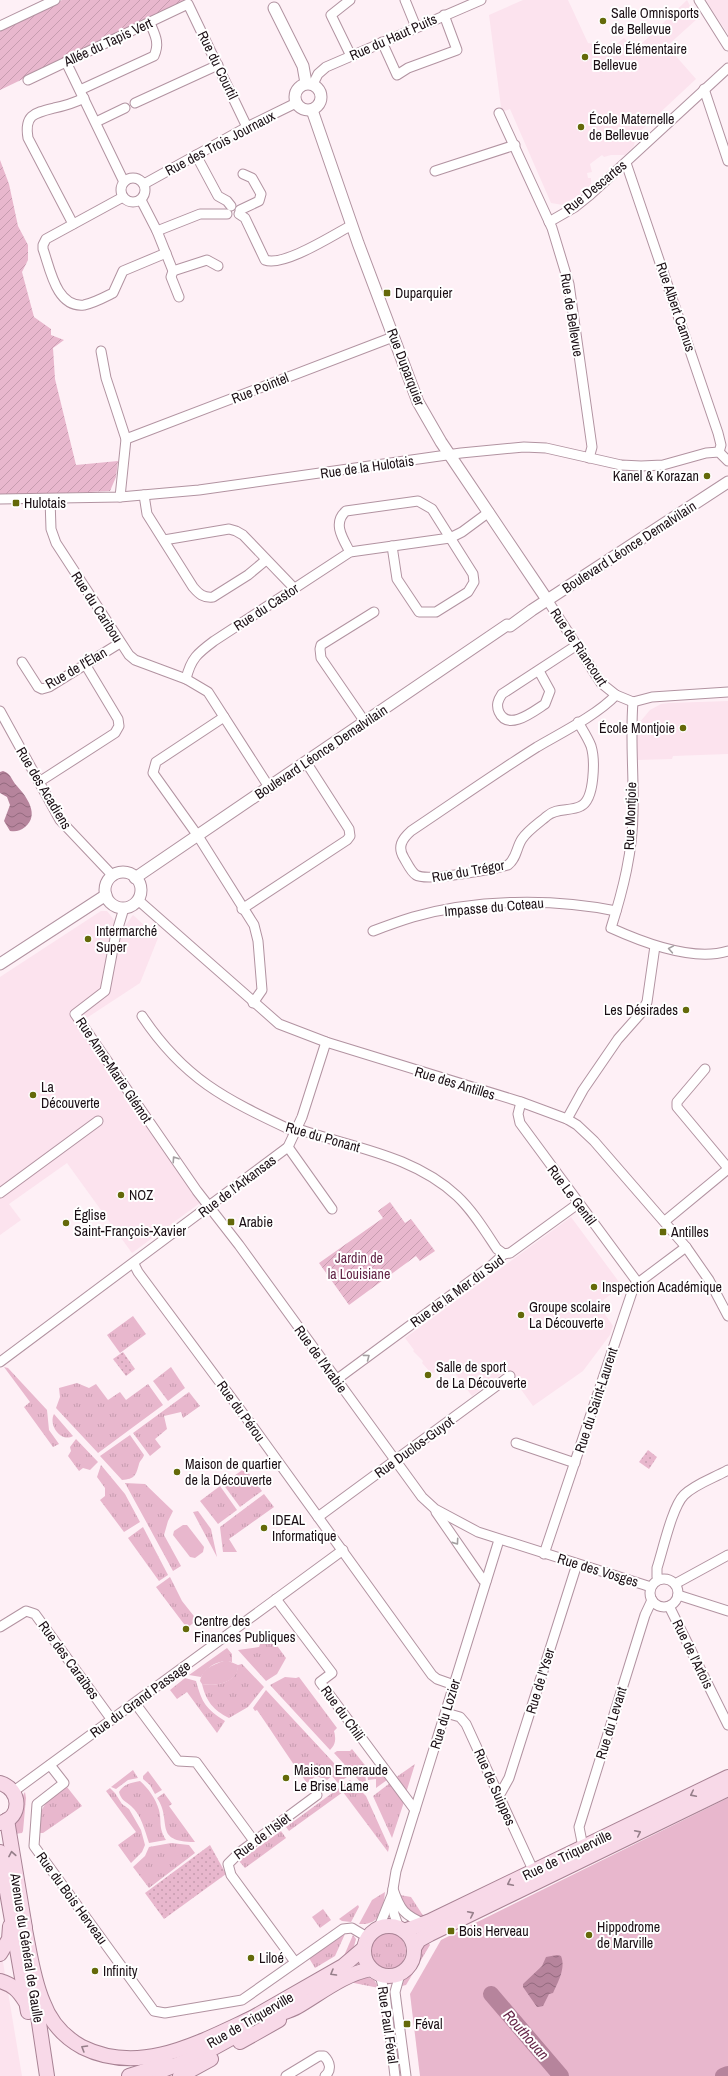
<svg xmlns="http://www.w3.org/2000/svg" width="728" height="2076" font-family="'Archivo Narrow',sans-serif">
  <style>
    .built { fill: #fce3ee }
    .grass { fill: url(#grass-tufts) }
    .park { fill: url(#park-dots) }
    .garden { fill: url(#garden-furrows) }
    .pitch { fill: #e8b7cd }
    .water { fill: url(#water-waves) }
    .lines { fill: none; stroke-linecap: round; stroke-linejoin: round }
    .river { stroke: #b6849c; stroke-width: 16 }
    .minor-casing { stroke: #b293a1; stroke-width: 11 }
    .tertiary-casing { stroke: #b293a1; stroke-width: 13 }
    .primary-casing { stroke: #a88294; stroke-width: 16 }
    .minor { stroke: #fff; stroke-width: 9 }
    .tertiary { stroke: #fff; stroke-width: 11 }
    .primary { stroke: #f8d9e8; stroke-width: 14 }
    .oneway { stroke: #a49fa1 }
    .oneway2 { stroke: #957e89 }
    .poi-dot { fill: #646909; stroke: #fff; stroke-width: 1.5 }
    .labels { text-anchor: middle; stroke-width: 4; stroke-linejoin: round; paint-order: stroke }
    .poi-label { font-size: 14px; fill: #1b0f15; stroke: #fff; text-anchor: start }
    .street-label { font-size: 14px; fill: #1b0f15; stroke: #fff }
    .park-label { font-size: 14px; fill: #622446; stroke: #fff }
    .water-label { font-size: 15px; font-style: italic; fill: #662749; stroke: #fff }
  </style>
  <defs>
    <pattern id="grass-tufts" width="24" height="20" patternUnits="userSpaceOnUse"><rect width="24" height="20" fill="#e8b7cd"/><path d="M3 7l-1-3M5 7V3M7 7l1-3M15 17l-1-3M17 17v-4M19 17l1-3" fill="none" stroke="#c69caf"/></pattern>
    <pattern id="park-dots" width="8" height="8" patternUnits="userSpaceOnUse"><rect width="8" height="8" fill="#e8b7cd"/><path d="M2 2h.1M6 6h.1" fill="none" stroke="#c69caf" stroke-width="1.8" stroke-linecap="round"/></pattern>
    <pattern id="garden-furrows" width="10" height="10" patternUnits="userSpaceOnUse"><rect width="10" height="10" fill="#e8b7cd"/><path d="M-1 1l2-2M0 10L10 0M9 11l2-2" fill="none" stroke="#c69caf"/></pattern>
    <pattern id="water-waves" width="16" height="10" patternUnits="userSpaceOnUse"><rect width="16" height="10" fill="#b6849c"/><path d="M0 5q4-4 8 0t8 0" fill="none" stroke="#936a7e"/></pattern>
  </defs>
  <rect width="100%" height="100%" fill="#fef0f6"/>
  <g class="built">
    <polygon points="523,0 568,0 588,43 613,47 624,38 635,50 687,0 697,19 667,46 696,79 636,135 634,146 625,155 611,155 604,157 602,155 590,164 592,172 587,173 588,178 591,178 591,187 563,205 551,203 510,109 502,112 501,107 489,15"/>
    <polygon points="706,0 728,0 728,34 713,12"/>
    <polygon points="728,701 728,754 673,756 672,759 637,760 636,734 640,722 650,710 661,704 669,703"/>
    <polygon points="101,911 107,911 114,920 125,926 133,915 158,938 140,983 82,1021 208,1197 132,1253 67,1163 9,1204 21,1220 0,1235 0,977"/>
    <polygon points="571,1217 622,1286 598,1304 613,1326 610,1335 583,1371 533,1406 507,1370 472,1396 451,1368 445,1372 441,1367 432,1374 422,1363 423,1361 413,1351 414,1350 405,1338"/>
    <polygon points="0,1944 22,2076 0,2076"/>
  </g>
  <g class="grass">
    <polygon points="133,1316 146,1334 120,1353 107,1335"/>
    <polygon points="4,1367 8,1368 47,1410 49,1430 59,1444 53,1447 24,1407 30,1402"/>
    <polygon points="171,1367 185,1388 168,1401 153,1381"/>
    <polygon points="77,1383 89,1388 96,1384 108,1400 120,1392 126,1400 148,1384 163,1405 98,1453 56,1408 60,1397 59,1388"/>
    <polygon points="189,1392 200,1406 183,1418 181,1412 164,1416 167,1429 155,1439 161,1447 150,1456 133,1433"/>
    <path d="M 54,1414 L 73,1436 C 61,1443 48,1425 54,1414 Z"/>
    <path d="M 130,1435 L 144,1455 C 143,1459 140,1460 139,1464 C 136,1475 135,1479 122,1480 L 100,1456 Z"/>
    <polygon points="76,1439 98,1462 90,1470 83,1468 79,1471 68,1456 71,1451 70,1447"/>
    <polygon points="101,1465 125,1494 140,1522 124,1532 100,1500 105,1496 105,1488 97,1477"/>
    <polygon points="245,1468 262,1491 240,1507 223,1484"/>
    <polygon points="125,1483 145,1484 173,1511 168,1521 164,1535 181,1566 173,1571"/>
    <polygon points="220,1486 237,1510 218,1524 200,1501"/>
    <polygon points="264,1494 274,1507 229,1539 237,1552 223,1552 220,1527"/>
    <polygon points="198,1511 211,1529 217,1557 193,1512"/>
    <polygon points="143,1527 168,1575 159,1581 128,1538"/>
    <polygon points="170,1577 182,1601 197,1620 187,1628 156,1587"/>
    <polygon points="267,1632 286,1658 277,1674 266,1681 238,1650 259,1647 264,1634"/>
    <path d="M 227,1648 L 232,1654 L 232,1662 C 219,1659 208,1666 201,1677 L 189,1675 Z"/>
    <path d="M 242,1664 L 264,1687 L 248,1707 L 229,1718 C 213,1710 206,1701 202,1684 C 216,1687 238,1682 238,1665 Z"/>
    <path d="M 285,1677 L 296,1678 L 299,1677 L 337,1728 L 334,1731 C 336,1739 336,1744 330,1750 L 270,1685 Z"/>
    <path d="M 185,1678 L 196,1681 C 202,1703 206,1709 225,1721 L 217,1733 L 187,1692 L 177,1699 L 170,1690 Z"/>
    <path d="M 266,1690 L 347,1777 L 338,1783 L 332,1776 L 327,1780 L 316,1776 L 307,1783 C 289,1759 274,1734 257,1710 L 255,1711 L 253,1708 Z"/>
    <polygon points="352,1749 368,1769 365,1771 366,1783 364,1786 334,1753 337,1751 350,1751"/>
    <polygon points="415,1764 406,1793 395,1778"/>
    <polygon points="133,1770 138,1778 128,1780 116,1789 111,1787"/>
    <polygon points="380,1770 387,1780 376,1788 376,1779 368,1780 367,1772 369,1771 373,1775"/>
    <polygon points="148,1771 162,1790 155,1794 150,1785 143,1779 143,1776"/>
    <polygon points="350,1780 366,1796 389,1847 388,1852 343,1792 289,1831 286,1827"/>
    <path d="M 140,1781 C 148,1788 156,1799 159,1810 C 162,1822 158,1827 166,1840 L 149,1843 C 145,1831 141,1814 131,1806 C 125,1801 121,1800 119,1792 C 124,1784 130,1783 140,1781 Z"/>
    <polygon points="390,1783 404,1802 392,1838 373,1796"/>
    <path d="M 67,1787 L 82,1806 L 43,1833 L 39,1833 C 41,1802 42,1806 67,1787 Z"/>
    <polygon points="110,1788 115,1793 122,1804 129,1809 141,1830 145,1845 142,1852 131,1863 118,1845 136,1832 106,1791"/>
    <path d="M 25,1792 L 26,1798 L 23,1831 L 22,1833 L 14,1834 C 13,1823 19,1818 22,1808 C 23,1803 21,1797 25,1792 Z"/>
    <path d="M 164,1793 L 172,1804 L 169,1806 L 195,1842 C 152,1842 173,1821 157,1798 Z"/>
    <polygon points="281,1831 286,1838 245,1868 239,1861"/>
    <polygon points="171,1843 189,1845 195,1853 149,1888 133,1867 145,1856 149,1847"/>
    <path d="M 385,1892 C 383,1910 381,1925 359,1924 L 372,1900 Z"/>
    <path d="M 400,1895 L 411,1897 L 424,1917 C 411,1917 403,1907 400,1895 Z"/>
    <polygon points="358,1905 359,1907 351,1922 342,1921 339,1919"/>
    <polygon points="323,1909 331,1920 320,1928 312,1917"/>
    <circle cx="387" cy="1951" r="19"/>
    <polygon points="345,1934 335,1956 315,1968 309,1958 338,1937"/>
    <polygon points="353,1935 356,1939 353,1950 343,1958"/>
    <path d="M 428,1942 L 430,1945 L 406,1985 L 402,1986 C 403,1977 409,1974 413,1967 C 419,1958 418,1948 428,1942 Z"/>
    <polygon points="367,1977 374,1980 379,1988 354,1983 353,1981"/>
  </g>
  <g class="park">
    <polygon points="123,1352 135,1369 126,1376 113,1359"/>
    <polygon points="648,1450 657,1457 649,1469 639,1462"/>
    <polygon points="210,1845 226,1874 164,1919 145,1893"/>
  </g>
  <g class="garden">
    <polygon points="62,0 188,0 0,90 0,29"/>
    <polygon points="0,160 9,184 18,226 28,245 28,260 22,272 34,317 51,329 51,335 64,340 53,348 55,379 76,465 118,461 116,477 110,491 0,496"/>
    <polygon points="390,1202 405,1223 411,1219 435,1251 420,1261 416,1256 349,1305 319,1263 383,1218 378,1211"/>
  </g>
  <g class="pitch">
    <polygon points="183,1525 187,1525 204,1547 203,1552 195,1558 190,1557 173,1535 174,1531"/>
    <path d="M 226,1660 L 238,1665 C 239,1682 216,1687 202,1684 L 200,1681 C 203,1667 214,1665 226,1660 Z"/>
    <polygon points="728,1798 728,2076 420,2076 410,1994 441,1940"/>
  </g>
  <g class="water">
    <path d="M 3,771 C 12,774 11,780 17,786 C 27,797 40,815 25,827 C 20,831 16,832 10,831 L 4,821 L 10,805 L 7,797 L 0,793 L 0,772 Z"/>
    <path d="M 557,1955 L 561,1956 C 566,1968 558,1982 553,1993 L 549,1994 L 543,2006 L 537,2007 L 523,1987 L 523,1984 L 542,1966 L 546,1957 Z"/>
  </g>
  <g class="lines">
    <g class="river">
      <polyline points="491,1994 561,2076"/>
      <polyline points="723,2076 728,2074"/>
    </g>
    <defs>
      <g id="minor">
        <polyline points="350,0 331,15 351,56"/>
        <polyline points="405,0 416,27"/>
        <polyline points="699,0 728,46"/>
        <polyline points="0,26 55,0"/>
        <polyline points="382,42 397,75 408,68 457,50 444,15"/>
        <polyline points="66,62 124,182"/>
        <polyline points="28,80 188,4 247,127"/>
        <polyline points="313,84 318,74 326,67 481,0"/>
        <polyline points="704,89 728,161"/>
        <path d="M 80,90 L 154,56 C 160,43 155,35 150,23"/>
        <polyline points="135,103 218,65"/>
        <polyline points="499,113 552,228 569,284 592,447 589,458"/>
        <polyline points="96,122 125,108"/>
        <polyline points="196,155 218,196 227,201 231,206"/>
        <polyline points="626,163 718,433 721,445 719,452"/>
        <polyline points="435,171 515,145"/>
        <circle cx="133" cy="190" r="12"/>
        <polyline points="144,184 247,127 296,103"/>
        <path d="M 123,197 L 46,239 L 43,245 L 43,249 C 50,268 56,308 84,305 C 94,303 105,297 113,293 L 123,271 L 166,253"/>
        <polyline points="141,200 157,231 173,271 171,277 179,297"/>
        <polyline points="240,210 259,201 261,194 252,178 243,174"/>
        <path d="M 239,214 L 245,218 L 265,260 C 284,267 333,235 352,225"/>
        <polyline points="549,222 575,207 590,195 728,68"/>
        <path d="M 73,224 L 28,138 C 24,115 34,113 54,108 C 64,106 74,103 84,98"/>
        <polyline points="157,231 200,214 227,214"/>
        <polyline points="173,271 207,260 218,266"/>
        <polyline points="101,351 106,378 126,439 120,497"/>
        <polyline points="126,439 393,337"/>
        <path d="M 144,495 L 147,514 L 193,587 C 199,594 203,598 213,597 L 248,575 L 266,560"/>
        <polyline points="0,499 120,497 199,490 461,453 524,447 546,448 621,465 641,466 663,465 706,453 719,452 728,461"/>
        <polyline points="50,499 51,529 56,543 129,655 135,660 186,679"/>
        <polyline points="164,540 229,529 236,531 243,535 294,588"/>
        <path d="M 350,552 C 343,539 332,523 346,511 L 418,501 L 432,509 L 473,574 L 474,582 L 468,592 L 436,612 L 419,612 L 397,579 L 392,546"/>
        <polyline points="548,601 601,683 616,695 633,702 652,697 728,692"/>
        <polyline points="22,662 38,687 42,689 49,687 120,643"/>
        <path d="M 539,671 L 550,691 L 545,704 C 534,711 508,732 499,712 C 496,705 498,700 502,694 L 577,645"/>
        <path d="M 633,702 C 630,738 634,775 633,811 C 633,851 623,890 611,928 C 644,943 693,962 728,951"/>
        <polyline points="0,711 60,820 113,876"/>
        <polyline points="224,717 156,762 153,773 198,836 254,925 258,941 262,990 253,1003"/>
        <polyline points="365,722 321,658 320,649 321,645 374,612"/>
        <path d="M 578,722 C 582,729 588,738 591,746 C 595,759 595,799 581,806 C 570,812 557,807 547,816 C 539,823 528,830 522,839 C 516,848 517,858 508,865 C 494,869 427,882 416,875 C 411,872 407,863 404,858 C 397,847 402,839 411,831 C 453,803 494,774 537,747 C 561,733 597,715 616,695"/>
        <polyline points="39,782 115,733 119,726 118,719 85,664"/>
        <path d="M 269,787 L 208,692 L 186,679 C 191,658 198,653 214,641 L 350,552 L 450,538 L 462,532 L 489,512"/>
        <polyline points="138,900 279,1024 326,1042 521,1102 567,1119 577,1125 594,1141 686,1247 709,1280 728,1316"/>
        <polyline points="124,908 115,938 105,991 75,1014 197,1191 239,1245 422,1497 435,1509 478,1532 651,1587"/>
        <polyline points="242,909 347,840 350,836 349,829 306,762"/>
        <path d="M 373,931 C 386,926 400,921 413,917 C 476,899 553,898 616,911"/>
        <path d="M 142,1016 C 184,1079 225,1099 291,1130 L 301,1130 C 355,1148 414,1156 457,1196 C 473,1211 485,1231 497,1249 L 504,1254"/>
        <polyline points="705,1069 677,1102 677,1107 728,1168"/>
        <polyline points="521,1102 518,1114 520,1123 638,1283"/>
        <polyline points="567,1119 583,1090 618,1039 641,1013 647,1002 655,946"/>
        <polyline points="288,1147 332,1209"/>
        <polyline points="0,1193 98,1121"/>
        <polyline points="665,1221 728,1169"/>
        <polyline points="134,1264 138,1272 256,1431 432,1675 437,1679 454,1685"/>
        <polyline points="0,1362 288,1147 302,1117 326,1042"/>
        <polyline points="336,1380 492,1265 504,1254 510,1253 579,1203"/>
        <polyline points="516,1443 575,1463"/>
        <polyline points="436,1512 483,1580 486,1581"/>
        <polyline points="318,1517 510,1376"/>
        <polyline points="544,1554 633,1289 638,1283 686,1247"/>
        <path d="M 660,1579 L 657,1577 L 657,1568 C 663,1550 672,1507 684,1495 C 695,1484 714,1478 728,1470"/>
        <circle cx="664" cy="1593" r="14"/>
        <polyline points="675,1584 728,1555"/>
        <polyline points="678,1595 728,1611"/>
        <polyline points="276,1599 332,1673 320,1682 415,1810"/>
        <polyline points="669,1606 728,1725"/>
        <polyline points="0,1627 26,1611 35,1614 112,1720"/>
        <polyline points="135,1703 178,1761 196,1762 254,1841"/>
        <polyline points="446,1713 460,1717 466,1724 534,1872"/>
        <polyline points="50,1765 64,1783 37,1804 34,1846 154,2011 165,2013 242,2000 343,1929 352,1928 367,1937"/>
        <polyline points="14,1791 343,1550"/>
        <polyline points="499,1796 509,1778 577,1564"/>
        <polyline points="583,1847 579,1827 645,1615 652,1600"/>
        <path d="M 393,1889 C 400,1910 404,1915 425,1924"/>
        <polyline points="392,1897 394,1914 399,1928"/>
        <polyline points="379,1927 392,1895 396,1871 499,1540"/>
        <polyline points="295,1962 231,1875 228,1864 240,1852 317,1795"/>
        <polyline points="400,1974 395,1992 406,2076"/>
        <polyline points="380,1975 385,1994 395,2076"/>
        <path d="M 286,2076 L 319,2056 L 324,2056 C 330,2062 332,2070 325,2076"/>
      </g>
      <g id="tertiary">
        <polyline points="274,8 303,66 306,83"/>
        <circle cx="308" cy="97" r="13"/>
        <polyline points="312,110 358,243 418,402 441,442 548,601"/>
        <circle cx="123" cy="890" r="18"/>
        <polyline points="135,878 507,625 510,626 532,610 728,482"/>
        <polyline points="0,964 106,895"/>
      </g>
      <g id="primary">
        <path d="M 0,1783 C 21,1789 23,1818 0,1823"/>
        <polyline points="7,1820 25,1928"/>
        <polyline points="0,1852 28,2012"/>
        <path d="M 23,1920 C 29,1946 32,1977 43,2002 C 50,2021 64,2037 82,2047 C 140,2076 198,2043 252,2018"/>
        <circle cx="389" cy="1951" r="25"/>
        <polyline points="404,1931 430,1921 728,1777"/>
        <polyline points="414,1948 419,1940 430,1934 728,1789"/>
        <polyline points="0,1954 9,1939 10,1926"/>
        <path d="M 0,1981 C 13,1985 18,1990 25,2001"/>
        <polyline points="35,1996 47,2076"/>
        <path d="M 266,2020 C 276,2014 288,2012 297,2007 C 321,1993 344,1974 371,1969"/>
        <polyline points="245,2022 343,1966 363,1949"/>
        <polyline points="240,2042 279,2020"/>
        <polyline points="158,2072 199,2056 246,2030"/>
        <polyline points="129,2076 167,2064"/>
        <polyline points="180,2076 211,2059"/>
      </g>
    </defs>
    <use href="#minor" class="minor-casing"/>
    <use href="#tertiary" class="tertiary-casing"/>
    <use href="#primary" class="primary-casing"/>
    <use href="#minor" class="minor"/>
    <use href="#tertiary" class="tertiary"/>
    <use href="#primary" class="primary"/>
  </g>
  <defs><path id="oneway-chevron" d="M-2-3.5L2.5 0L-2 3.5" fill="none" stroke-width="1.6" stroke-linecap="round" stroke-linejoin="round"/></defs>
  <g class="oneway">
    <use href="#oneway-chevron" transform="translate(671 949) rotate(-170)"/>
    <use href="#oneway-chevron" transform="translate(175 1159) rotate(-124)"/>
    <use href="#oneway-chevron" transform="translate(367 1357) rotate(-37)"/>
    <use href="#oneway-chevron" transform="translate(456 1542) rotate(55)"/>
  </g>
  <g class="oneway2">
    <use href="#oneway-chevron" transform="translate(693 1794) rotate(154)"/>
    <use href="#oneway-chevron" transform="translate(638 1833) rotate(-26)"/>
    <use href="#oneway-chevron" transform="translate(12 1854) rotate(-100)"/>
    <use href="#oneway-chevron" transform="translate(510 1883) rotate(154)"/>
    <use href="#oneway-chevron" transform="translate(471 1914) rotate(-26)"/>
    <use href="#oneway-chevron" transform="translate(333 1973) rotate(150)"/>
    <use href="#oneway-chevron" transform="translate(84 2048) rotate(-149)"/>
  </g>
  <g class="poi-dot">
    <circle cx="603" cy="21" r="4"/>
    <circle cx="585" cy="57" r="4"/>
    <circle cx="581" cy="127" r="4"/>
    <rect x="383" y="289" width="8" height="8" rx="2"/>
    <circle cx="707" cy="476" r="4"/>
    <rect x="12" y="499" width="8" height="8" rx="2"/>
    <circle cx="683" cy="728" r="4"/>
    <circle cx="88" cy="939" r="4"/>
    <circle cx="686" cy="1010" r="4"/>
    <circle cx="33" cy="1095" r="4"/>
    <circle cx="121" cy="1195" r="4"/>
    <rect x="227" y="1218" width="8" height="8" rx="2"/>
    <circle cx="66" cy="1223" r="4"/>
    <rect x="659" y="1228" width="8" height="8" rx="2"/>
    <circle cx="594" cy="1287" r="4"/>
    <circle cx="521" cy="1315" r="4"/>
    <circle cx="428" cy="1375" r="4"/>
    <circle cx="177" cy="1472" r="4"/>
    <circle cx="264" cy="1528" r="4"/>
    <circle cx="186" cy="1629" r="4"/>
    <circle cx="286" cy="1778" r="4"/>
    <rect x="447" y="1927" width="8" height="8" rx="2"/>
    <circle cx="589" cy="1935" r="4"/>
    <circle cx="251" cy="1958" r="4"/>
    <circle cx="95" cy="1971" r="4"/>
    <rect x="403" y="2020" width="8" height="8" rx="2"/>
  </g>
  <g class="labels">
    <g class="poi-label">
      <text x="611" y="18">Salle Omnisports<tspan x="611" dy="16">de Bellevue</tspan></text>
      <text x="593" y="54">École Élémentaire<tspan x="593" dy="16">Bellevue</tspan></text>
      <text x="589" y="124">École Maternelle<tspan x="589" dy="16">de Bellevue</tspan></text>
      <text x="395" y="298">Duparquier</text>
      <text x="699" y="481" text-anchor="end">Kanel &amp; Korazan</text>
      <text x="24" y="508">Hulotais</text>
      <text x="675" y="733" text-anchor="end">École Montjoie</text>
      <text x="96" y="936">Intermarché<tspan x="96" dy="16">Super</tspan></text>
      <text x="678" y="1015" text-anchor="end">Les Désirades</text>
      <text x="41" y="1092">La<tspan x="41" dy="16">Découverte</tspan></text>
      <text x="129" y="1200">NOZ</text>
      <text x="74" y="1220">Église<tspan x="74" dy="16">Saint-François-Xavier</tspan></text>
      <text x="239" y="1227">Arabie</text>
      <text x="671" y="1237">Antilles</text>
      <text x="602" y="1292">Inspection Académique</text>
      <text x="529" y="1312">Groupe scolaire<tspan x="529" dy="16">La Découverte</tspan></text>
      <text x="436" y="1372">Salle de sport<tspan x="436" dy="16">de La Découverte</tspan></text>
      <text x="185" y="1469">Maison de quartier<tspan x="185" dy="16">de la Découverte</tspan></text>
      <text x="272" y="1525">IDEAL<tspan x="272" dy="16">Informatique</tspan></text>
      <text x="194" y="1626">Centre des<tspan x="194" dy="16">Finances Publiques</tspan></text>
      <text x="294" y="1775">Maison Emeraude<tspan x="294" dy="16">Le Brise Lame</tspan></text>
      <text x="597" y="1932">Hippodrome<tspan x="597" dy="16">de Marville</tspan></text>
      <text x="459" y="1936">Bois Herveau</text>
      <text x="259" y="1963">Liloé</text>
      <text x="103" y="1976">Infinity</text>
      <text x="415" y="2029">Féval</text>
    </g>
    <g class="street-label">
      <text transform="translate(393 37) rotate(-24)" y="5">Rue du Haut Puits</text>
      <text transform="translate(108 42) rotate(-25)" y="5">Allée du Tapis Vert</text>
      <text transform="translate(218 65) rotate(64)" y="5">Rue du Courtil</text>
      <text transform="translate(220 143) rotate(-28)" y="5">Rue des Trois Journaux</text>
      <text transform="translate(595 187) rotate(-39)" y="5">Rue Descartes</text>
      <text transform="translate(676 307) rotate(71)" y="5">Rue Albert Camus</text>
      <text transform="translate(572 315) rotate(81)" y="5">Rue de Bellevue</text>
      <text transform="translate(406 367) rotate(69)" y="5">Rue Duparquier</text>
      <text transform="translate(260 388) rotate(-22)" y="5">Rue Pointel</text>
      <text transform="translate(367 467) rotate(-8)" y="5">Rue de la Hulotais</text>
      <text transform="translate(629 547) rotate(-33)" y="5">Boulevard Léonce Demalvilain</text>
      <text transform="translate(97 607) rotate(57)" y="5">Rue du Caribou</text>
      <text transform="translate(266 607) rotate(-33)" y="5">Rue du Castor</text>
      <text transform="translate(579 647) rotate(56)" y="5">Rue de Riancourt</text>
      <text transform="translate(76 668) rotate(-30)" y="5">Rue de l'Élan</text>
      <text transform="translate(321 752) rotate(-34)" y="5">Boulevard Léonce Demalvilain</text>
      <text transform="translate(44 788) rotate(59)" y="5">Rue des Acadiens</text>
      <text transform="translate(630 816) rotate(-88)" y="5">Rue Montjoie</text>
      <text transform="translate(468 871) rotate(-10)" y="5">Rue du Trégor</text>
      <text transform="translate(494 907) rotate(-5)" y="5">Impasse du Coteau</text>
      <text transform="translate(114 1070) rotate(56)" y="5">Rue Anne-Marie Glémot</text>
      <text transform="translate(455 1083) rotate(17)" y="5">Rue des Antilles</text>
      <text transform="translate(323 1137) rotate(16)" y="5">Rue du Ponant</text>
      <text transform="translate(237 1186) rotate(-37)" y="5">Rue de l'Arkansas</text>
      <text transform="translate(572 1195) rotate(53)" y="5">Rue Le Gentil</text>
      <text transform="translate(457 1291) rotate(-36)" y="5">Rue de la Mer du Sud</text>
      <text transform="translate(321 1359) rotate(54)" y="5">Rue de l'Arabie</text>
      <text transform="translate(596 1400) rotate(-72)" y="5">Rue du Saint-Laurent</text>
      <text transform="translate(241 1411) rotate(54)" y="5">Rue du Pérou</text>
      <text transform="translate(414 1447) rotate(-36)" y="5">Rue Duclos-Guyot</text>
      <text transform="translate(598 1570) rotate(17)" y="5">Rue des Vosges</text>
      <text transform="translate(693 1654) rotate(64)" y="5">Rue de l'Artois</text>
      <text transform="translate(69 1660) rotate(54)" y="5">Rue des Caraïbes</text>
      <text transform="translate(540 1681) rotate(-73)" y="5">Rue de l'Yser</text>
      <text transform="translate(140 1699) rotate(-36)" y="5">Rue du Grand Passage</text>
      <text transform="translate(343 1713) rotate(54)" y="5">Rue du Chili</text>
      <text transform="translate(445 1714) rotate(-73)" y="5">Rue du Lozier</text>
      <text transform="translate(611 1723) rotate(-73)" y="5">Rue du Levant</text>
      <text transform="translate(495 1787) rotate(66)" y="5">Rue de Suippes</text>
      <text transform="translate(262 1836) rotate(-37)" y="5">Rue de l’Islet</text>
      <text transform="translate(567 1855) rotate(-26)" y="5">Rue de Triquerville</text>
      <text transform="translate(72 1898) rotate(54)" y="5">Rue du Bois Herveau</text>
      <text transform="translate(27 1948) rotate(81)" y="5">Avenue du Général de Gaulle</text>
      <text transform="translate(250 2020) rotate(-30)" y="5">Rue de Triquerville</text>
      <text transform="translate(388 2025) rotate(82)" y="5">Rue Paul Féval</text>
    </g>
    <g class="park-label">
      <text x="359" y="1263">Jardin de<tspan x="359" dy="16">la Louisiane</tspan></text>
    </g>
    <g class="water-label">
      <text transform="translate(526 2035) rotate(49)" y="5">Routhouan</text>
    </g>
  </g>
</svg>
